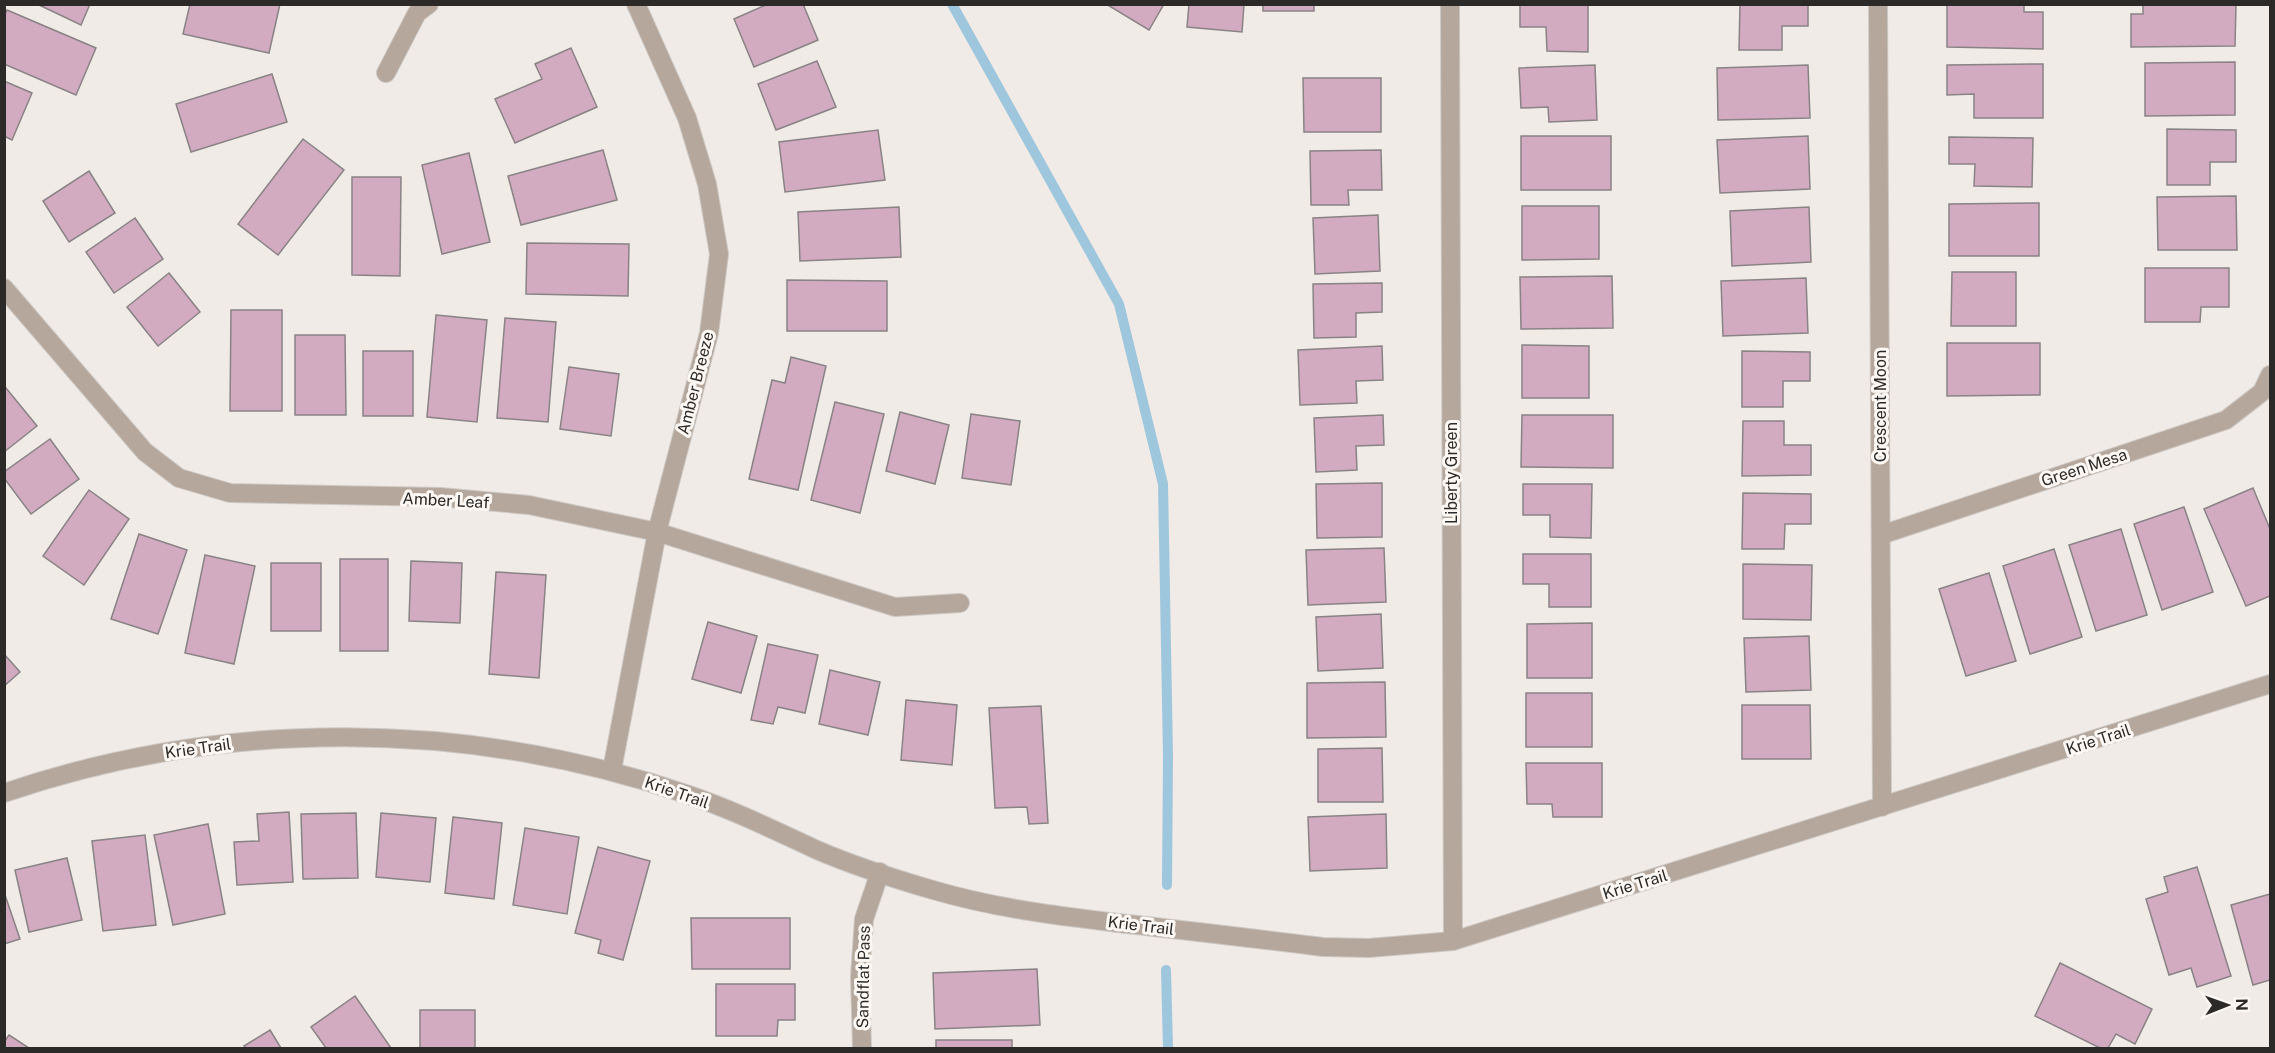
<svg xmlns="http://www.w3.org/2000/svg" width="2275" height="1053" font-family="'Public Sans',sans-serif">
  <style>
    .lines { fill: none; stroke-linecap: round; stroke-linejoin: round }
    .stream { stroke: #9ec6dc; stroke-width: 10 }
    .building { fill: #d2abc0; stroke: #898386; stroke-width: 1.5 }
    .minor-casing { stroke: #cdc8c4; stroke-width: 20 }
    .minor { stroke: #b5a79b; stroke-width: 18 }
    .labels { text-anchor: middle; stroke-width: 6; stroke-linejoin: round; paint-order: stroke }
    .street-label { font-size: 16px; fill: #2c2a28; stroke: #fdf8f4 }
  </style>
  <rect width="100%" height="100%" fill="#f0ebe6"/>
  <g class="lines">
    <g class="stream">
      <polyline points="952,4 1119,304 1163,484 1168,755 1167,885"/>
      <polyline points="1166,970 1168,1048"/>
    </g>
  </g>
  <g class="building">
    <polygon points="37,4 90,4 81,25"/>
    <polygon points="190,4 280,4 269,53 183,34"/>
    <polygon points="768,4 803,4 818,40 754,67 734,19"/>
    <polygon points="1106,4 1164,4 1149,30"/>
    <polygon points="1189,4 1244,4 1242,32 1187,27"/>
    <rect x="1263" y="4" width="51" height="7"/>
    <polygon points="1520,4 1588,4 1588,52 1547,51 1546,27 1520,27"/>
    <polygon points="1740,4 1808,4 1808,26 1782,26 1782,50 1739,50"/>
    <polygon points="1947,4 2024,4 2024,12 2043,12 2043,49 1947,47"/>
    <polygon points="2143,4 2236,4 2235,46 2131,47 2131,14 2143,14"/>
    <polygon points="7,10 96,48 76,95 4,64 4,16"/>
    <polygon points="571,48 597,107 515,143 495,99 542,79 535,64"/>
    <polygon points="817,61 836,107 776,130 758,84"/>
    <polygon points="2235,62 2235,115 2145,116 2145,63"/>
    <polygon points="2043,64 2043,118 1974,118 1974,94 1947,95 1947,65"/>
    <polygon points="1595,65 1597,120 1549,122 1548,107 1521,108 1519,68"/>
    <polygon points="1808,65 1810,118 1718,120 1717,68"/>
    <polygon points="272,74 287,122 191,152 176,104"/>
    <polygon points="1303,78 1381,78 1381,132 1304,132"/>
    <polygon points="4,81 32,93 12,140 4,136"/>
    <polygon points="2167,129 2236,130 2236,162 2210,162 2210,185 2167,185"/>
    <polygon points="878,130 885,180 785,192 779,142"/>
    <rect x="1521" y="136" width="90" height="54"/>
    <polygon points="1808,136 1810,189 1720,193 1717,140"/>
    <polygon points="1949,137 2033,138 2032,187 1974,186 1975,164 1949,164"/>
    <polygon points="303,139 344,170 278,255 238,224"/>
    <polygon points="603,150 617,200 521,225 508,176"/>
    <polygon points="1381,150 1382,190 1348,190 1349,205 1311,205 1310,151"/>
    <polygon points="469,153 490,242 442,254 422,165"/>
    <polygon points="89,171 115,213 69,242 43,201"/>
    <polygon points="352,177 401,177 400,276 352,275"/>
    <polygon points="2236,196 2237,250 2158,250 2157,197"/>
    <polygon points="2039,203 2039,256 1949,256 1949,204"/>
    <polygon points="1522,206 1599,206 1599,259 1522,260"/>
    <polygon points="899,207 901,257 800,261 798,212"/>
    <polygon points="1809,207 1811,262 1732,266 1730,211"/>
    <polygon points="1378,215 1380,271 1315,274 1313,218"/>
    <polygon points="135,218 163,259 114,293 86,252"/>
    <polygon points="527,243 629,244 628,296 526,294"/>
    <polygon points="2145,268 2229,268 2229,307 2201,307 2200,322 2145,322"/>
    <polygon points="1952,272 2016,272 2016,326 1951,326"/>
    <polygon points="169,273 200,312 158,346 127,307"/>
    <polygon points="1612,276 1613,328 1521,329 1520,277"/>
    <polygon points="1806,278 1808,333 1723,336 1721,281"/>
    <polygon points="787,280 887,281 887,331 787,331"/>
    <polygon points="1382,283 1382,312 1356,313 1356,337 1314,338 1313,284"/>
    <polygon points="231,310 282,310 282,411 230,411"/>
    <polygon points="436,315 487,320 477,422 427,417"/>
    <polygon points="505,318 556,322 548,422 497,418"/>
    <polygon points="295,335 345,335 346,415 295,415"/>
    <polygon points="1947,343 2040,343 2040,395 1947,396"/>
    <polygon points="1522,345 1589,346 1589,398 1522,398"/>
    <polygon points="1382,346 1383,380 1356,381 1357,403 1300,405 1298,350"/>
    <rect x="363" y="351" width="50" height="65"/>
    <polygon points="1742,351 1810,352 1810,381 1783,381 1783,407 1742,407"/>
    <polygon points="791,357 826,366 798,490 749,479 772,380 785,383"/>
    <polygon points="569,367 619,374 611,436 560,429"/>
    <polygon points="6,388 37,426 4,452 4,389"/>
    <polygon points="835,402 884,414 860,513 811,500"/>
    <polygon points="900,412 949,425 935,484 886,471"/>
    <polygon points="971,414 1020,421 1011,485 962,478"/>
    <polygon points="1383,415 1384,445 1356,446 1357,470 1316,472 1314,418"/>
    <polygon points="1522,415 1613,415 1613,468 1521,467"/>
    <polygon points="1743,421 1784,421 1784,445 1811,445 1811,475 1742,476"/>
    <polygon points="50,439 79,479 31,514 4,478 4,472"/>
    <polygon points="1382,483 1382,537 1317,538 1316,484"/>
    <polygon points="1523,484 1592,484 1591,538 1550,537 1550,515 1523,515"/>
    <polygon points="2253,488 2270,529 2270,596 2246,606 2204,509"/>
    <polygon points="89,490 129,519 84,585 43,556"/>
    <polygon points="1743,493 1811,494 1811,524 1785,524 1784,549 1742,549"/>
    <polygon points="2184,507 2213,592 2162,610 2134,524"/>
    <polygon points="2121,529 2147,615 2096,631 2069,545"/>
    <polygon points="139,534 187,550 158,634 111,619"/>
    <polygon points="1384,548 1386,602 1308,605 1306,550"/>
    <polygon points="2054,549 2082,637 2030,654 2003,566"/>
    <polygon points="1523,554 1591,554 1591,607 1549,607 1549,584 1523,584"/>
    <polygon points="205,555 255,566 234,664 185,653"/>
    <rect x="340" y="559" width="48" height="92"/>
    <polygon points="411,561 462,563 460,623 409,621"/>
    <rect x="271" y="563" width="50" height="68"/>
    <polygon points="1743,564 1812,565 1811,620 1743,619"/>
    <polygon points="496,572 546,575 539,678 489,674"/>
    <polygon points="1989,573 2016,661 1966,676 1939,589"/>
    <polygon points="1381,614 1383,668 1318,671 1316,617"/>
    <polygon points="708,622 757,636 741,693 692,679"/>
    <polygon points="1592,623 1592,678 1527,678 1527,624"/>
    <polygon points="1809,636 1811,690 1746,692 1744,638"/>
    <polygon points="768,644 818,655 805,713 778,707 773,724 751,720"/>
    <polygon points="4,654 20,672 4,686"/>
    <polygon points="830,670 880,682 868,735 819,724"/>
    <polygon points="1385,682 1386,737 1307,738 1307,683"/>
    <rect x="1526" y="693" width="66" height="54"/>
    <polygon points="906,700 957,705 952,765 901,760"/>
    <polygon points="1742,705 1810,705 1811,759 1742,759"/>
    <polygon points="1041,706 1048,823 1029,824 1027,807 995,808 989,708"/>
    <polygon points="1382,748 1383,802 1318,802 1318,749"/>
    <polygon points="1526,763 1602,763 1602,817 1553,817 1552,804 1527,804"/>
    <polygon points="289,812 293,882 237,885 234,842 259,841 257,814"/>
    <polygon points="356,813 358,878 303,879 301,814"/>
    <polygon points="381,813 436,818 430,882 376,877"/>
    <polygon points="1386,814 1387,868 1310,871 1308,817"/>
    <polygon points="453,817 502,823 494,899 445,893"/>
    <polygon points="208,824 225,914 173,925 154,835"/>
    <polygon points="525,828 579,837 567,914 513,905"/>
    <polygon points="145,835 156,925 103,931 92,841"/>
    <polygon points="598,847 650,861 623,960 598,953 601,940 575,933"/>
    <polygon points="67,858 82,920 29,932 15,870"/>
    <polygon points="2197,867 2231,976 2197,987 2191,968 2169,975 2146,899 2168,892 2164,877"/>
    <polygon points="4,892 20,939 4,944"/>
    <polygon points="2270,894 2270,980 2253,985 2231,905"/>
    <polygon points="691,918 790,918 790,969 692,969"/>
    <polygon points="2060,963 2152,1009 2135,1044 2116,1034 2108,1048 2100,1048 2035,1016"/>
    <polygon points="1037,969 1040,1025 935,1029 933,973"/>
    <polygon points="716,984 795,984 795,1020 778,1020 777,1036 716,1036"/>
    <polygon points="355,996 391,1048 326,1048 311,1027"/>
    <rect x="420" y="1010" width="55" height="38"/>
    <polygon points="270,1030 281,1048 246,1048 244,1046"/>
    <polygon points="9,1035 29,1048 4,1048 4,1042"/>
    <rect x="936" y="1040" width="76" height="8"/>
  </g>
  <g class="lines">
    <defs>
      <g id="minor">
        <polyline points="1450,4 1453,941"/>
        <polyline points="1878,4 1882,807"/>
        <polyline points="386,73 417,13 429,4"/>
        <polyline points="4,288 145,452 179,478 230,493 440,497 529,505 657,532 895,607 960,603"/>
        <polyline points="1881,535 2226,420 2262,392 2270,375"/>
        <polyline points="612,770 657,532 709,333 719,254 707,184 687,118 636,4"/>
        <path d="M 4,793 C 224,718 466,719 686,794 C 731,809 774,830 817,850 C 854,866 895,879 933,890 C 998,909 1060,916 1127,924 C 1192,931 1258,939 1323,947 L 1369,948 L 1453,941 L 2270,684"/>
        <polyline points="862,1048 860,976 864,919 880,872"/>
      </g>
    </defs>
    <use href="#minor" class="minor-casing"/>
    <use href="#minor" class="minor"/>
  </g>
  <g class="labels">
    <g class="street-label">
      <text transform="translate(695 383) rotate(-76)" y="6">Amber Breeze</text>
      <text transform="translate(1880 406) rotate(-90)" y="6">Crescent Moon</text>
      <text transform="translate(2084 467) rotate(-18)" y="6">Green Mesa</text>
      <text transform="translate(1451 473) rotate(-90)" y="6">Liberty Green</text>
      <text transform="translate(446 500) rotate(3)" y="6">Amber Leaf</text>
      <text transform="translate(2098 739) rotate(-18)" y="6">Krie Trail</text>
      <text transform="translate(198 748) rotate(-8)" y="6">Krie Trail</text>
      <text transform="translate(677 792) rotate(19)" y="6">Krie Trail</text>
      <text transform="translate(1635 884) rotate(-17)" y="6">Krie Trail</text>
      <text transform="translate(1141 925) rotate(7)" y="6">Krie Trail</text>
      <text transform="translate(863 977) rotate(-89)" y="6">Sandflat Pass</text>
    </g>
  </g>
  <rect width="2275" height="1053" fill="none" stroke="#2c2a28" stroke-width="12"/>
  <g transform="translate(2227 1005) rotate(89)" stroke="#fdf8f4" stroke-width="4.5" paint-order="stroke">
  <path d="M0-4.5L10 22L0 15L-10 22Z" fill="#2c2a28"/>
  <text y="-9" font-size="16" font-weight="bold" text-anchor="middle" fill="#2c2a28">N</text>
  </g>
</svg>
